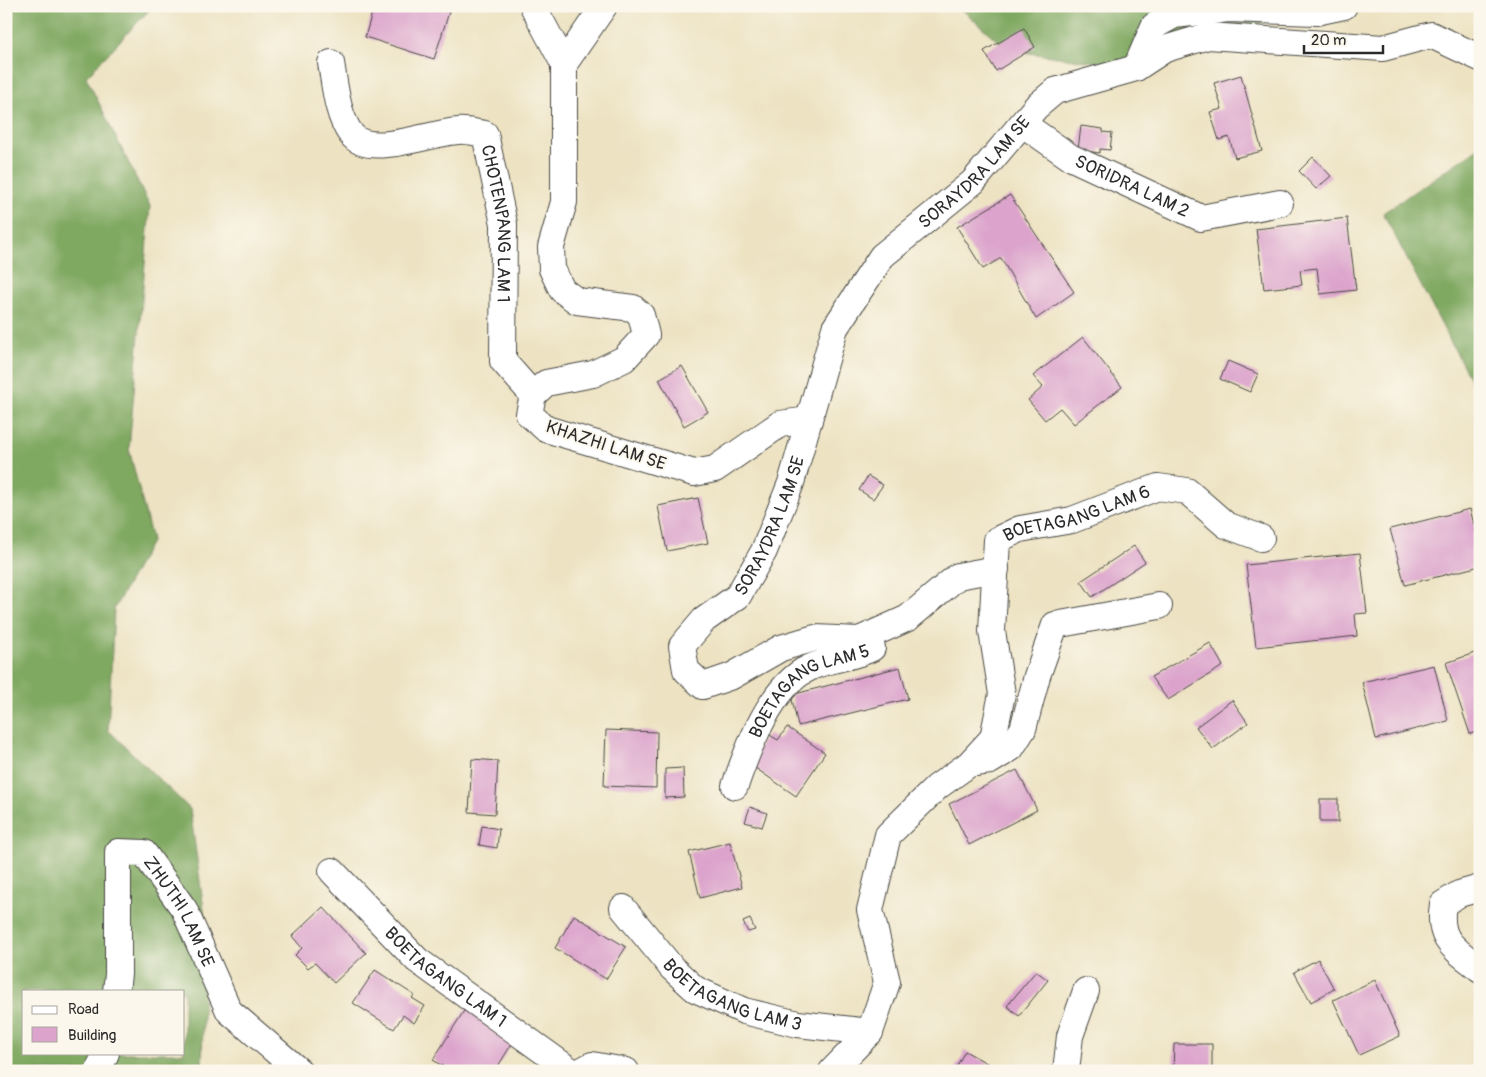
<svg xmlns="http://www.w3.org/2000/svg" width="1486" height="1077" font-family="Pangolin,sans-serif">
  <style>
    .forest { fill: #7fa860; stroke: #556a46; fill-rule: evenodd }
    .building { fill: #dca4cc }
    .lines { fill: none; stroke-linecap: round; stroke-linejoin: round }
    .minor-casing { stroke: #484742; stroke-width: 28 }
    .minor { stroke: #fff; stroke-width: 26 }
    .labels { text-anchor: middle; stroke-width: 4; stroke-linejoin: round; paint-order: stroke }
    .street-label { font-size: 18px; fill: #2b2b2b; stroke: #fbf7ec }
  </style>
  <rect width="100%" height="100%" fill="#fbf7ec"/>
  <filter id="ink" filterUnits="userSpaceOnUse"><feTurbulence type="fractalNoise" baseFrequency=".02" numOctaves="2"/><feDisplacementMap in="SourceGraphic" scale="10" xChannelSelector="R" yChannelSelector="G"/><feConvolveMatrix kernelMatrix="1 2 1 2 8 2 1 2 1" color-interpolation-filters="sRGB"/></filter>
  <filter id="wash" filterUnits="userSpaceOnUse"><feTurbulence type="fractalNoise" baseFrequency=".0096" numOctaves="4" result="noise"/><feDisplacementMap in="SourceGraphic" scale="20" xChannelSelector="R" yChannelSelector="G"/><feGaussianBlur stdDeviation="1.12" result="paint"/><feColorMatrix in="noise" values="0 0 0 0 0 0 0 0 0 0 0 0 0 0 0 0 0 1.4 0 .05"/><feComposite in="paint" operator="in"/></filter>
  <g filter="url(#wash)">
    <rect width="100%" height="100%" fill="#ede3c3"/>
    <g class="forest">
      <path d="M 6,6 L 153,6 L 86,77 L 150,206 L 129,449 L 152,540 L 114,609 L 108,730 L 190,809 L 205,917 L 202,1071 L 6,1071 ZM 24,991 L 184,991 L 184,1053 L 24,1053 Z"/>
      <polygon points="958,6 1303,6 1145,69 1008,50"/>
      <polygon points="1480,147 1480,398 1383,213"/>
    </g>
    <g id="blocks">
      <g class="building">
        <polygon points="374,6 451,6 434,59 365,37"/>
        <polygon points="1024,28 1035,47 996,71 984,51"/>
        <polygon points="1241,75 1262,151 1235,158 1229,137 1219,140 1210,112 1222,109 1214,83"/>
        <polygon points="1081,126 1103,129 1103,132 1112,133 1110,150 1100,149 1100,153 1078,150"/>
        <polygon points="1313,157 1331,176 1316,189 1299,171"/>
        <polygon points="1010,195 1074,292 1036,319 1001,258 983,269 957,227"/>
        <polygon points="1347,218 1356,290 1320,294 1317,268 1300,270 1302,285 1264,289 1256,229"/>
        <polygon points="1083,337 1122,387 1074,424 1060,408 1045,420 1028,400 1043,387 1033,376"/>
        <polygon points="1228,361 1258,374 1250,392 1220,379"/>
        <polygon points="682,366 708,412 684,426 659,379"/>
        <polygon points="868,476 883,485 873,499 859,490"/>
        <polygon points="698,498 708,543 667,551 658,506"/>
        <polygon points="1470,509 1480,548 1480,566 1405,585 1390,529"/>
        <polygon points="1134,546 1145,562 1092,597 1081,581"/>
        <polygon points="1360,553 1367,613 1355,614 1357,636 1256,647 1246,565"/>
        <polygon points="1210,643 1223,666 1168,700 1151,677"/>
        <polygon points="1480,651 1480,731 1470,734 1446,663"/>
        <polygon points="1434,665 1448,721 1376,739 1362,682"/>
        <polygon points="900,667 908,699 798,726 791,695"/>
        <polygon points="1232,700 1248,723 1213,749 1196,727"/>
        <polygon points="787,727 825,753 796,796 748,763 768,734 778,740"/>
        <polygon points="606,730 657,732 656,788 604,786"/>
        <polygon points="472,759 498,761 495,814 469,812"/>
        <polygon points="683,768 684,797 665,798 665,769"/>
        <polygon points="1017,770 1037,810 969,845 949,804"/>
        <rect x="1320" y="799" width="18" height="23"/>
        <polygon points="750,807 767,813 762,827 745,822"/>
        <polygon points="482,826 499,829 497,848 479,845"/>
        <polygon points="730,842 742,887 700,898 689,852"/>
        <polygon points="323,907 366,953 334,983 315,963 308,968 295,955 302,948 292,936"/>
        <polygon points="574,915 626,947 606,979 555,948"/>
        <polygon points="750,919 755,930 748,932 743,922"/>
        <polygon points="1318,959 1334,989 1311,1002 1294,972"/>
        <polygon points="375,970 414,995 412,998 425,1006 414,1023 403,1015 394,1029 353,1003"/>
        <polygon points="1036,971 1048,980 1019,1016 1007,1006"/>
        <polygon points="1375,980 1400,1036 1359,1055 1333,1000"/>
        <polygon points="469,1003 518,1034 495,1071 450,1071 433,1060"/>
        <polygon points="1174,1044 1212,1044 1212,1071 1173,1071"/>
        <polygon points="965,1051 1001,1071 954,1071"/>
      </g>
    </g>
  </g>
  <g filter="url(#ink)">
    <use href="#blocks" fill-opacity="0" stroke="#484742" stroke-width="1"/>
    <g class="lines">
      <defs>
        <g id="minor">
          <polyline points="533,6 564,64"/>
          <polyline points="604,6 564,64 564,202 551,247 552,269 562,290 577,301 633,308 641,315 646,335 624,359 593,374 546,383 533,395 529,414 546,429 694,473 715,469 780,424 809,420"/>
          <path id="s1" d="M 331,63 C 335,86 337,115 351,134 C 369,159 432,132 458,131 C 467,130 476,133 485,134 L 504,224 L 503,361 L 533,395"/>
          <polyline points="1136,68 1154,26 1174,15 1229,9 1316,12 1344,6"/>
          <path id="s2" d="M 1023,124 L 1070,157 L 1201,218 L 1280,203"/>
          <path id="s3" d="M 996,569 L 958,576 L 908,618 L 859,640 L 815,638 L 781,648 L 732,676 L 703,686 L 686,670 L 682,646 L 704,620 L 738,596 L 764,551 L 791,483 L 835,328 L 882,256 L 973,182 L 1036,107 L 1055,91 L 1136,68 L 1165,49 L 1208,36 L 1383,48 L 1431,35 L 1480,58"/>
          <polyline points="975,763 990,761 1011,748 1023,729 1037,676 1055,625 1159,606"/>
          <path id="s4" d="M 735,786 C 748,748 771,686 809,668 C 829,658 853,658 872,648"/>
          <path id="s5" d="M 332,871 L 417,960 L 571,1071"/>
          <path d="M 1480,888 L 1459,894 L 1443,904 C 1437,941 1454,948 1480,969"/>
          <path id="s6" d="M 623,908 L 672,968 L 695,989 L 744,1011 L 798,1024 L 870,1032"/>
          <path id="s7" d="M 116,991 L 118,974 L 118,852 L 144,853 L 184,909 L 229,1011 L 299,1071"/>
          <polyline points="98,1071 106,1053"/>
          <polyline points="581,1071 592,1065 626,1071"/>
          <path id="s8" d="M 832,1071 L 870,1032 L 887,982 L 870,910 L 888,835 L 937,787 L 969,764 L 993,738 L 1002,694 L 992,631 L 997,540 L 1020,529 L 1072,520 L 1158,487 L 1187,491 L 1226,525 L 1261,538"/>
          <polyline points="1066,1071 1070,1036 1086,991"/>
        </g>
      </defs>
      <use href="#minor" class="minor-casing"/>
      <use href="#minor" class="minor"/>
    </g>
  </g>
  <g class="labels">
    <g class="street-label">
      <text dy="6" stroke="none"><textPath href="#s3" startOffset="945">SORAYDRA LAM SE</textPath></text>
      <text dy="6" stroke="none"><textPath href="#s2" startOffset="126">SORIDRA LAM 2</textPath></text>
      <text dy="6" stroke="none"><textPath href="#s1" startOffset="304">CHOTENPANG LAM 1</textPath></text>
      <text transform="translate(606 445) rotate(18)" y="6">KHAZHI LAM SE</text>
      <text dy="6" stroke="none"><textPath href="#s8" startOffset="686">BOETAGANG LAM 6</textPath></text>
      <text dy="6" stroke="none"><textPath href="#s3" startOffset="525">SORAYDRA LAM SE</textPath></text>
      <text dy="6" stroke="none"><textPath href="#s4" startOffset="129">BOETAGANG LAM 5</textPath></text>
      <text dy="6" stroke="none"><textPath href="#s7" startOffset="234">ZHUTHI LAM SE</textPath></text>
      <text dy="6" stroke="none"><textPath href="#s5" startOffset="156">BOETAGANG LAM 1</textPath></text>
      <text dy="6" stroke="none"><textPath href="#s6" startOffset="145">BOETAGANG LAM 3</textPath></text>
    </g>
  </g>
  <rect width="1486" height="1077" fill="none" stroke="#fbf7ec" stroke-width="25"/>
  <rect x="22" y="990" width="162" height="65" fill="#fbf7ec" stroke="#a8a59f"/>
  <rect x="32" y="1006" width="25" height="8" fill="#ffffff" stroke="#a8a59f"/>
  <text x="68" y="1014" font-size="15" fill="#2b2b2b">Road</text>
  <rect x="32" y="1027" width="25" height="15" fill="#dca4cc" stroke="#a8a59f"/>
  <text x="68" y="1040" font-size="15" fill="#2b2b2b">Building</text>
  <path d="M1304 45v8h79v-8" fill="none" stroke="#2b2b2b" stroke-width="2.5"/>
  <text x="1311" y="45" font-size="15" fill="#2b2b2b" stroke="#fbf7ec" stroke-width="4" paint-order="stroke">20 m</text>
</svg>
